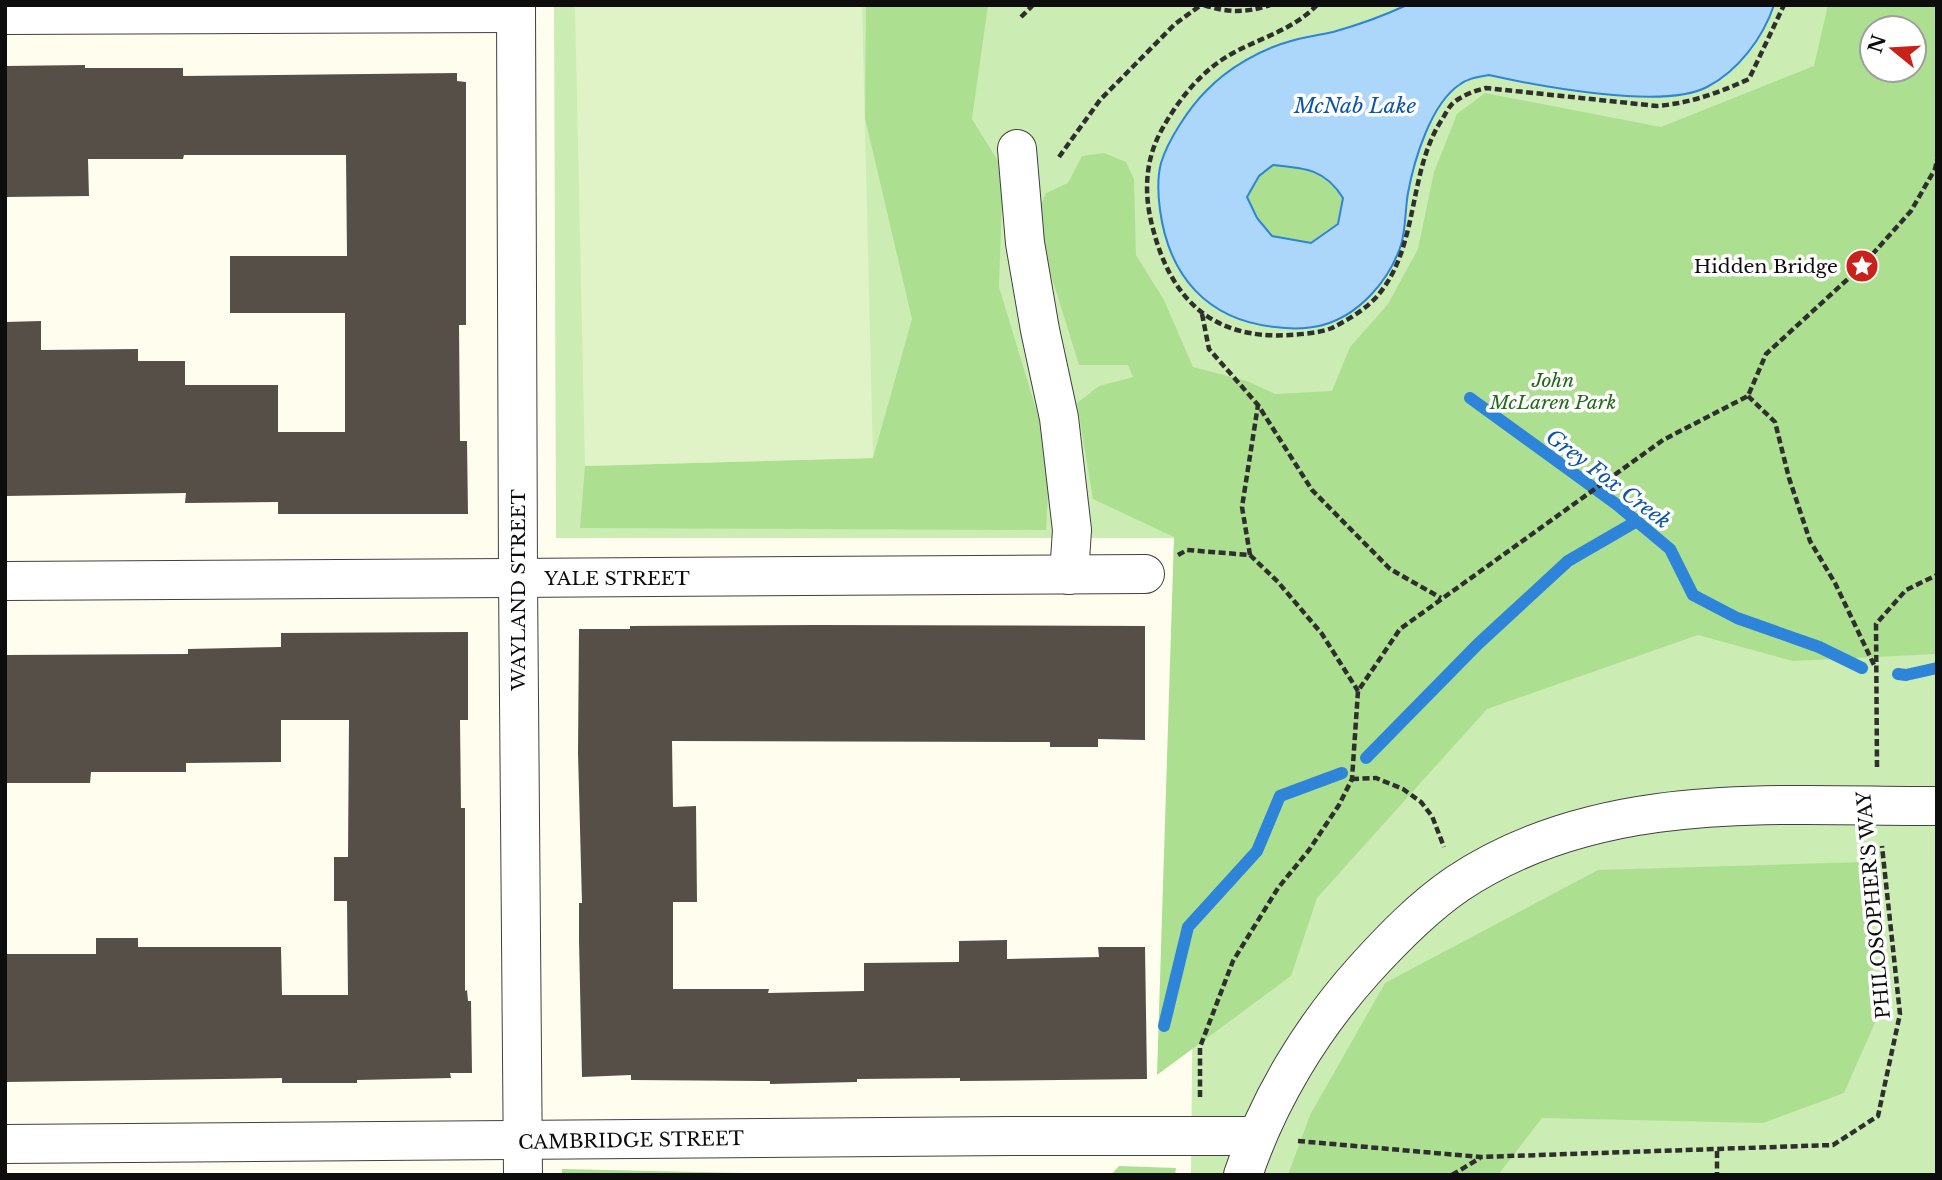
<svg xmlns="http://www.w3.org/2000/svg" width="1942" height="1180" font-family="'Libre Baskerville',serif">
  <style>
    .green { fill: #cbedb3; fill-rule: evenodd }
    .forest { fill: #addf91; fill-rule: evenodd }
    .pitch { fill: #dff3c6 }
    .water { fill: #add6fb; stroke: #2d84d8; stroke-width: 2; fill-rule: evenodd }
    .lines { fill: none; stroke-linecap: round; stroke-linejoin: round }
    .stream { stroke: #2d84d8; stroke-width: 12 }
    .building { fill: #564f48 }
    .minor-casing { stroke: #404040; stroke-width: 40 }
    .path { stroke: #2f2f2f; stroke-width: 4.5; stroke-dasharray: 7 3.5; stroke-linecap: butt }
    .minor { stroke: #fff; stroke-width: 38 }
    .labels { text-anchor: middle; stroke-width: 7; stroke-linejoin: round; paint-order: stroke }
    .poi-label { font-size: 19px; fill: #0d0d0d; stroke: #fff; text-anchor: end }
    .park-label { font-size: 19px; font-style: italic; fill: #216a18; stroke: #fff }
    .street-label { font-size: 19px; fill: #0d0d0d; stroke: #fff }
    .water-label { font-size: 21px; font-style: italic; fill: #0c55a9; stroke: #fff }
  </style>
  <rect width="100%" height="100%" fill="#fffded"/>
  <path class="green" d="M 554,5 L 1937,5 L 1937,1175 L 1191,1175 L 1197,538 L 556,538 ZM 1872,28 L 1914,28 L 1914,70 L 1872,70 Z"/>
  <g class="forest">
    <polygon points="866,5 988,5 972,119 1003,169 999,287 1050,455 1046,530 580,528 585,466 873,458 912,319 865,118"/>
    <path d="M 1828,5 L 1937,5 L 1937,654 L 1793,661 L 1698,635 L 1487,709 L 1317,898 L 1291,976 L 1157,1075 L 1174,537 L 1093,499 L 1077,403 L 1099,386 L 1133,377 L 1128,365 L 1079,365 L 1034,220 L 1046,193 L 1068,183 L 1082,156 L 1104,153 L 1126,162 L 1134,179 L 1136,255 L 1164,300 L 1193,367 L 1247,381 L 1275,394 L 1332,391 L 1350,347 L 1388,304 L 1418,249 L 1434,172 L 1457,114 L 1485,93 L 1661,127 L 1814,66 ZM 1872,28 L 1914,28 L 1914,70 L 1872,70 Z"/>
    <path d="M 1273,165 C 1305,168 1325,169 1343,198 L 1338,224 L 1311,243 L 1272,236 L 1257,218 L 1247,197 L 1259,176 Z"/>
    <polygon points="1865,862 1877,1018 1844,1093 1763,1123 1542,1118 1498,1175 1288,1175 1310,1115 1385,983 1598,870"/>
    <polygon points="1119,1166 1176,1168 1175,1175 1111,1175"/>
    <polygon points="562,1169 828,1175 562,1175"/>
  </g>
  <polygon class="pitch" points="575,5 862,5 873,458 585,466"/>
  <path class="water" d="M 1774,5 C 1763,38 1738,71 1707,87 C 1664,110 1538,86 1489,75 C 1478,77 1468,78 1459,85 C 1431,104 1414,160 1408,193 C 1405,210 1406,228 1401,245 C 1389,281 1359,315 1323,325 C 1308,329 1290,329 1275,327 C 1207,320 1169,276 1160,210 C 1158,195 1157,178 1161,163 C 1168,140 1189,108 1206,91 C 1228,68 1261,49 1291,41 C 1305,37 1319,35 1333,32 C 1358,25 1383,16 1407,5 ZM 1273,165 C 1305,168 1325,169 1343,198 L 1338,224 L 1311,243 L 1272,236 L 1257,218 L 1247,197 L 1259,176 Z"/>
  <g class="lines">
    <g class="stream">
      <polyline points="1470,398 1616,504 1670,549 1693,595 1737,618 1819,647 1862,668"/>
      <polyline points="1898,674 1906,675 1937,668"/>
      <polyline points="1366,758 1478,644 1568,561 1637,521"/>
      <polyline points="1164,1026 1188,927 1257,851 1280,796 1342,773"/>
    </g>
  </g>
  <g class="building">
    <polygon points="85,65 85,68 183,68 183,76 457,73 457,81 466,82 466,325 459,325 460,441 467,441 468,514 278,514 278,502 185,503 186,493 5,496 5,322 41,321 41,350 138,349 138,361 185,361 185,385 278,385 278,432 345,432 345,313 230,313 230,256 347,256 346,155 184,155 183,159 88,159 89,196 5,197 5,66"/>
    <polygon points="817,625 1145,626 1145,740 1098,739 1098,747 1050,747 1050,742 672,741 673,807 696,806 697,902 673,902 673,989 769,989 768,993 864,991 864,963 959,962 959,941 1007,940 1007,959 1099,957 1098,947 1145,947 1147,1079 960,1081 960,1078 857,1079 857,1082 770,1084 770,1081 631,1080 631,1075 582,1077 579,941 579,903 582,903 578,753 579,629 630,629 630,626"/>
    <polygon points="468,632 468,720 460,720 461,808 465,808 465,991 467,990 468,1001 471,1001 472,1073 450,1073 451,1078 357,1080 357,1083 282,1083 282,1078 5,1082 5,954 96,954 96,938 138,938 138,947 281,947 282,995 348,995 347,901 334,901 334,857 348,857 349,720 281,720 281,762 186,763 186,772 91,772 90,783 5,783 5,655 188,654 188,649 281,647 281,633"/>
  </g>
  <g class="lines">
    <defs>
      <g id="minor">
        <polyline points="516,5 518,579 523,1175"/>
        <polyline points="5,15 516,13"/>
        <polyline points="1017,149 1025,243 1040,330 1059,418 1072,530 1069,575"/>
        <polyline points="5,581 1145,574"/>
        <polyline points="5,1144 1011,1136 1256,1136"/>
        <path d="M 1243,1175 C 1268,1100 1311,1029 1364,970 C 1392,939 1422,908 1457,884 C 1599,789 1775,806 1937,806"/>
      </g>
    </defs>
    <use href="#minor" class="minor-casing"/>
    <g class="path">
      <path d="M 1204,5 C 1228,13 1246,13 1270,5"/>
      <path d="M 1317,5 C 1294,29 1263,37 1235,52 C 1202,69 1177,101 1160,133 C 1145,162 1144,194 1152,225 C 1170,299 1212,340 1290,335 C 1303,334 1320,333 1332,328 C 1348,320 1368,308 1379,294 C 1419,245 1408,173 1441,121 C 1445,115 1448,108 1453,103 C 1463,95 1474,91 1486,88 L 1657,106 C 1691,103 1718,93 1749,79 L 1784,5"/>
      <polyline points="1021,17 1033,5"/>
      <polyline points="1059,157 1100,100 1175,24 1201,5"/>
      <polyline points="1202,314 1209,349 1258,405 1312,490 1390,569 1441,598"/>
      <polyline points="1748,396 1775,422 1789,478 1810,541 1835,583 1875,667"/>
      <polyline points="1178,555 1187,550 1250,555 1278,582 1322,634 1358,691"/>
      <polyline points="1250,555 1242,507 1258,405"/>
      <polyline points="1877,767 1876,624 1906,590 1937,575"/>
      <polyline points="1352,779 1376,778 1403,789 1421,802 1432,816 1444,847"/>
      <polyline points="1200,1097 1200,1047 1233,961 1278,888 1309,850 1339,805 1352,779 1358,691 1400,629 1663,440 1748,396 1766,354 1862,266 1911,211 1935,169 1937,160"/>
      <polyline points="1298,1141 1481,1157 1833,1145 1878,1116 1900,1014 1882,846"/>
      <polyline points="1717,1151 1717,1175"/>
      <polyline points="1452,1175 1480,1158"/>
    </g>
    <use href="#minor" class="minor"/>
  </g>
  <defs>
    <symbol id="sight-disc" viewBox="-11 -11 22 22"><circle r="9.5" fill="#c8221a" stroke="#fff"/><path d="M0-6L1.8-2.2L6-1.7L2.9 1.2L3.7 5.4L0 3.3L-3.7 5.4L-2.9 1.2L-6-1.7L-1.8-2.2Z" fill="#fff"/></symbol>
  </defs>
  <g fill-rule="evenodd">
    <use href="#sight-disc" x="1843" y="247" width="38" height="38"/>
  </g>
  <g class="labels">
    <g class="poi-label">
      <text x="1838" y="273">Hidden Bridge</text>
    </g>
    <g class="park-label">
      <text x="1553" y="387">John<tspan x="1553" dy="22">McLaren Park</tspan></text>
    </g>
    <g class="street-label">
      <text x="617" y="585">YALE STREET</text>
      <text transform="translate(518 590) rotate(-90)" y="7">WAYLAND STREET</text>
      <text transform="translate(1873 905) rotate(-95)" y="7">PHILOSOPHER'S WAY</text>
      <text transform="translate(631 1140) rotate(-1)" y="7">CAMBRIDGE STREET</text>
    </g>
    <g class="water-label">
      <text x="1355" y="113">McNab Lake</text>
      <text transform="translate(1608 479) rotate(37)" y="7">Grey Fox Creek</text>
    </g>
  </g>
  <rect width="1942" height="1180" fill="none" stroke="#0d0d0d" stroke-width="14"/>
  <g transform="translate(1893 49) rotate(288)"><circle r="33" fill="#ffffff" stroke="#9e9e9e" stroke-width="2"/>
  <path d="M0-5L12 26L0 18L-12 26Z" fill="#c8221a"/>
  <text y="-10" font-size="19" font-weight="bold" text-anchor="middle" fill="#0d0d0d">N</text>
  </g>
</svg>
